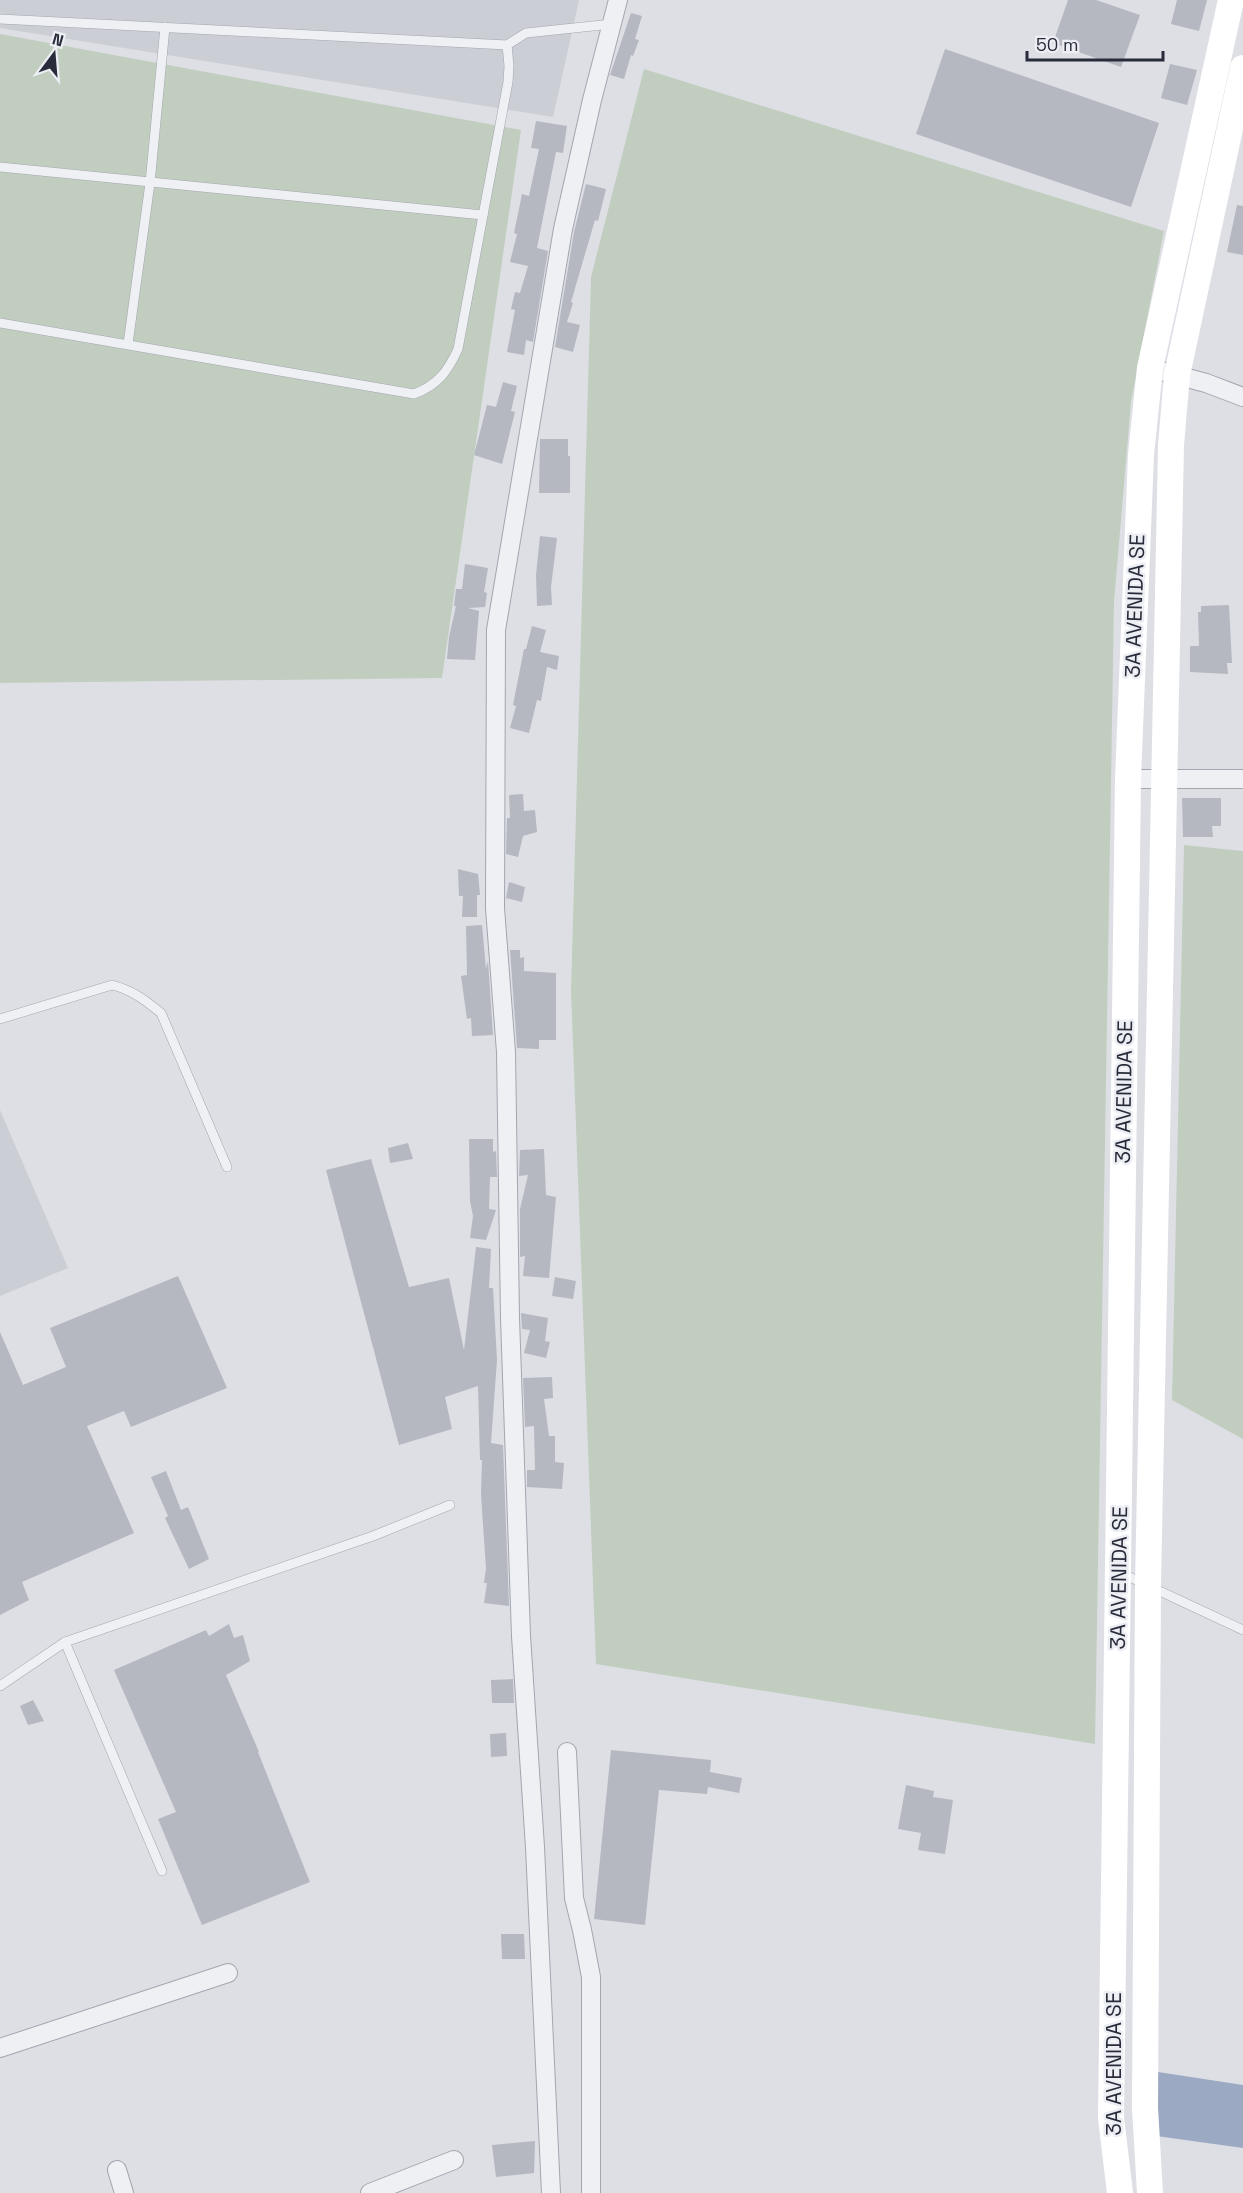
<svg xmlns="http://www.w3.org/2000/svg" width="1243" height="2193" font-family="'Space Grotesk',sans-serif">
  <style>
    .built { fill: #ccced6 }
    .green { fill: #c1cebf }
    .water { fill: #9ca9c2 }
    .building { fill: #b5b8c1 }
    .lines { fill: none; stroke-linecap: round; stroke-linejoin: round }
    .lane-casing { stroke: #a3a6ae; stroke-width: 10 }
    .street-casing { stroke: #a3a6ae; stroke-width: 20 }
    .lane { stroke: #eff0f4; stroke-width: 9 }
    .street { stroke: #eff0f4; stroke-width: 18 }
    .secondary { stroke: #fff; stroke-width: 26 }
    .labels { text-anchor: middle; stroke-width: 5; stroke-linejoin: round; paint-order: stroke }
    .street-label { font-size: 21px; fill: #282c3a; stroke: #eceef3 }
  </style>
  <rect width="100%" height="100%" fill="#dddfe5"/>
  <g class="built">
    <polygon points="0,0 579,0 553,117 0,28"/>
    <polygon points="0,1110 68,1268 0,1296"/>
  </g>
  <g class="green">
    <polygon points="0,34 521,130 442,678 0,683"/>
    <polygon points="644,69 1164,231 1131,402 1114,602 1095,1744 596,1664 571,991 591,277"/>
    <polygon points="1184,845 1243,851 1243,1439 1172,1400"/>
  </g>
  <polygon class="water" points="1158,2072 1243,2085 1243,2148 1149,2135"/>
  <g class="building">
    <polygon points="1068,0 1096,0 1140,15 1121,67 1053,43"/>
    <polygon points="1177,0 1207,0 1199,31 1171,24"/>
    <polygon points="631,13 642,16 635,39 639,40 633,56 631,55 624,79 610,75"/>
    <polygon points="945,49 1159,123 1131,207 916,134"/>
    <polygon points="1170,64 1197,70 1187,105 1161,98"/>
    <polygon points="536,121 567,126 563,153 556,152 537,248 548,251 533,342 526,340 524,355 507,352 515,310 511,309 515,292 520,293 528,266 510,262 517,234 514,233 522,194 529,196 539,149 531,148"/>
    <polygon points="586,184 606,189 598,221 595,220 571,302 573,303 567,322 580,325 573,352 555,347 574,232"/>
    <polygon points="1237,205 1243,206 1243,255 1227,252"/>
    <polygon points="503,382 517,386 511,411 515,412 502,464 474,455 487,405 496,407"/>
    <polygon points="540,439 568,439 568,456 570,456 570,493 539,493"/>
    <polygon points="540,536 557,538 551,587 552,605 537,606 536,575"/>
    <polygon points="465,564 488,568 484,592 487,593 485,607 468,608 479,611 475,660 447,659 449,637 456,606 454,606 456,589 462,589"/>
    <polygon points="1229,605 1232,663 1227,663 1228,674 1190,672 1190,646 1199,646 1198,612 1201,612 1201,606"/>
    <polygon points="532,626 546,630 540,652 559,656 557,670 547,667 541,701 537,700 529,733 510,728 516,706 513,705 524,649 526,649"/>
    <polygon points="523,794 524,811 535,810 537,832 523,836 518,857 506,854 507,818 510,818 509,795"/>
    <polygon points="1182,798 1221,798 1221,826 1212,826 1213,837 1183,837"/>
    <polygon points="458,869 478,874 480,895 477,895 477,917 462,917 463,896 459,896"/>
    <polygon points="509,882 525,887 522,902 506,898"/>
    <polygon points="482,925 486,969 488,961 493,1035 472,1036 471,1018 467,1019 461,976 467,975 466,926"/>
    <polygon points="510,950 520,950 520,958 524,957 524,971 556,973 556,1040 539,1040 539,1049 517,1048"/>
    <polygon points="469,1139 493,1139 493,1152 496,1151 497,1177 490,1177 489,1209 496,1210 486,1240 470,1238 473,1216 470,1201"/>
    <polygon points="408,1143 413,1159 390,1163 388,1148"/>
    <polygon points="544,1149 546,1195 556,1197 549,1278 523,1276 525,1256 520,1257 520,1209 528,1175 519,1176 520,1150"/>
    <polygon points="371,1159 409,1287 449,1278 464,1350 476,1247 491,1249 489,1288 493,1288 497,1360 491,1443 503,1445 509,1606 484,1603 487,1583 484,1583 486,1568 481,1495 482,1460 480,1460 478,1386 445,1397 452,1429 399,1445 326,1170"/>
    <polygon points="178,1276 227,1388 131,1427 124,1411 87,1426 134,1533 22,1582 29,1600 0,1615 0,1332 23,1385 66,1367 50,1328"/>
    <polygon points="555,1277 576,1281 573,1299 552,1296"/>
    <polygon points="521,1313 548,1318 545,1341 550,1342 546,1358 524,1353 530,1330 522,1329"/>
    <polygon points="552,1377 553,1398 544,1399 549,1436 555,1436 555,1462 564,1463 562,1489 527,1487 527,1470 535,1470 534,1426 525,1427 523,1378"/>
    <polygon points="166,1471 181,1510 188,1507 209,1559 189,1569 165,1518 168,1516 151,1477"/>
    <polygon points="229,1624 234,1638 243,1635 250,1661 226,1675 259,1752 258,1752 310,1882 202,1925 158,1819 176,1812 114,1670 206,1630 209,1636"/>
    <polygon points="513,1679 514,1703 492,1703 491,1680"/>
    <polygon points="33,1700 44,1721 28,1725 20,1706"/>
    <polygon points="506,1733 507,1756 491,1757 490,1734"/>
    <polygon points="611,1750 711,1760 710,1772 742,1778 739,1793 708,1787 707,1794 659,1790 645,1925 594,1919"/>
    <polygon points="906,1785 934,1791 933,1797 953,1800 945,1854 918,1850 921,1833 898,1829"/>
    <polygon points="501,1934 524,1934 525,1959 502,1959"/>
    <polygon points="535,2141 534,2173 496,2177 492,2145"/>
  </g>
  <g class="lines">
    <defs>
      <g id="lane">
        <polyline points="0,19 507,45 526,33 612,24"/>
        <polyline points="0,167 483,215"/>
        <path d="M 0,323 L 414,394 C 438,385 448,371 458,349 L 508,82 L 509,66 L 507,45"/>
        <polyline points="128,344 150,183 165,27"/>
        <path d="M 0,1019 L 112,985 C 132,990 145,1000 161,1013 L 227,1167"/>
        <polyline points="1121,1573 1243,1630"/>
        <polyline points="65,1642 162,1871"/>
        <polyline points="0,1686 65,1642 373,1536 450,1505"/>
      </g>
      <g id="street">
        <polyline points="1150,368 1206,383 1243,397"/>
        <polyline points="1128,779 1243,779"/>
        <polyline points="567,1752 574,1898 582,1930 591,1977 591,2193"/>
        <polyline points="0,2048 228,1973"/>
        <polyline points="117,2170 124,2193"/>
        <polyline points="370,2193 454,2160"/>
        <polyline points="551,2193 535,1847 521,1636 510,1318 506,1052 495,908 496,630 563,229 592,100 618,0"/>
      </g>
    </defs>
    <use href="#lane" class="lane-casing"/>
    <use href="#street" class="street-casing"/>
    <use href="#lane" class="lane"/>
    <use href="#street" class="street"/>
    <g class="secondary">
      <polyline points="1120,2193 1111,2118 1128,779 1141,455 1150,368 1231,0"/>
      <polyline points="1150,2193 1145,2108 1148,1585 1171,445 1177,375 1243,68"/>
    </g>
  </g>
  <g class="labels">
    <g class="street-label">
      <text transform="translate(1135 606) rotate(-88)" y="7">3A AVENIDA SE</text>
      <text transform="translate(1124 1092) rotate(-89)" y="7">3A AVENIDA SE</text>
      <text transform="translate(1119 1578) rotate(-89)" y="7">3A AVENIDA SE</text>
      <text transform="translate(1114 2064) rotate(-90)" y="7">3A AVENIDA SE</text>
    </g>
  </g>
  <g transform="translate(54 54) rotate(16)" stroke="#eceef3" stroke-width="4.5" paint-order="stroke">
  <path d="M0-4.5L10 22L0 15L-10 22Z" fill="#282c3a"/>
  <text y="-9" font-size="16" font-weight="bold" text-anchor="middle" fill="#282c3a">N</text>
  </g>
  <path d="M1027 51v9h136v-9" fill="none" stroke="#282c3a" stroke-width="3"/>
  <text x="1036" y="51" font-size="18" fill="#282c3a" stroke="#eceef3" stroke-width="4.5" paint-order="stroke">50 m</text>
</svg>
